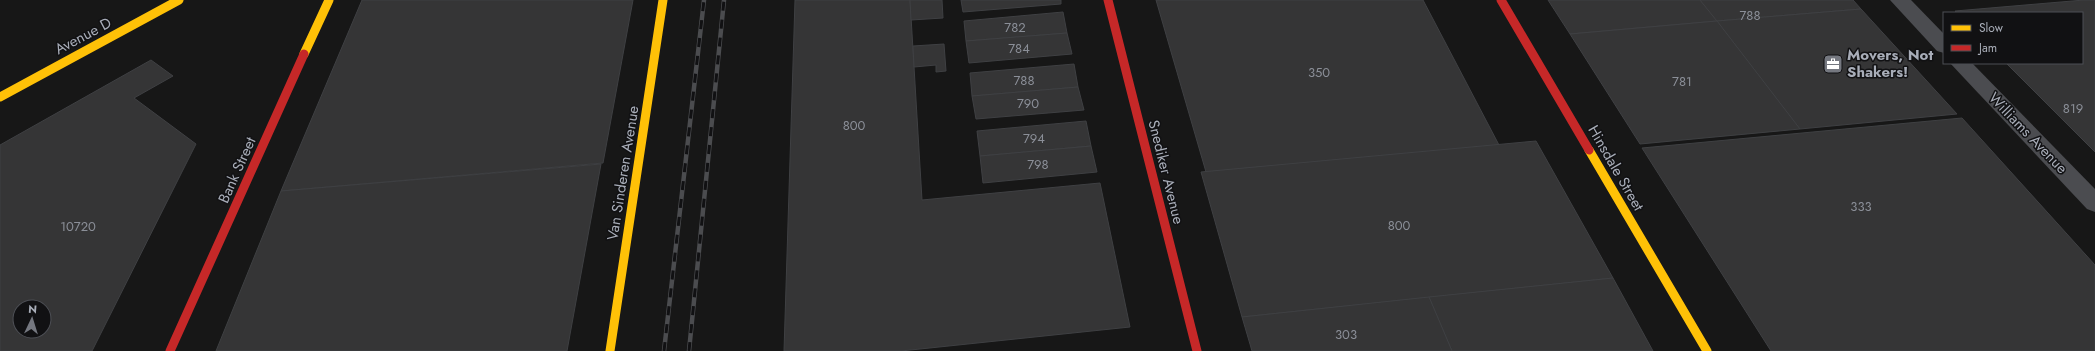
<svg xmlns="http://www.w3.org/2000/svg" width="2095" height="351" font-family="Jost,sans-serif">
  <style>
    .building { fill: #353536; stroke: #3f4043; fill-rule: evenodd }
    .lines { fill: none; stroke-linecap: round; stroke-linejoin: round }
    .street { fill: #4b4c50; fill-rule: evenodd }
    .slow { stroke: #ffc107; stroke-width: 9 }
    .jam { stroke: #c62828; stroke-width: 9 }
    .rail-casing { stroke: #4b4c4f; stroke-width: 4.5 }
    .rail { stroke: #111113; stroke-width: 3; stroke-dasharray: 9; stroke-linecap: butt }
    .labels { text-anchor: middle; stroke-width: 3; stroke-linejoin: round; paint-order: stroke }
    .number-label { font-size: 13px; fill: #8b8f98 }
    .street-label { font-size: 15px; fill: #a8adb8; stroke: #111113 }
    .poi-label { font-size: 15px; font-weight: bold; fill: #a8adb8; stroke: #111113; text-anchor: start }
  </style>
  <rect width="100%" height="100%" fill="#171717"/>
  <g class="building">
    <polygon points="362,0 633,0 603,163 281,191"/>
    <polygon points="795,0 910,0 922,200 1100,183 1130,327 901,351 784,351"/>
    <polygon points="910,0 942,0 943,18 911,20"/>
    <polygon points="961,0 1061,0 1061,4 963,12"/>
    <polygon points="1156,0 1423,0 1499,145 1206,172"/>
    <polygon points="1548,0 1700,0 1717,21 1570,34"/>
    <polygon points="1700,0 1853,0 1861,9 1717,21"/>
    <polygon points="2084,0 2095,0 2095,152 2006,63 2082,63 2082,13 1957,13 1955,11"/>
    <polygon points="1861,9 1957,114 1800,129 1717,21"/>
    <polygon points="1063,12 1067,33 966,41 964,21"/>
    <polygon points="1717,21 1800,129 1640,144 1570,34"/>
    <polygon points="1067,33 1072,54 969,63 966,41"/>
    <polygon points="944,44 946,71 936,72 936,65 914,67 913,46"/>
    <path d="M 151,60 L 173,76 L 134,98 L 196,144 L 92,351 L 0,351 L 0,145 ZM 20,307 L 44,307 L 44,331 L 20,331 Z"/>
    <polygon points="1074,64 1078,87 972,96 970,73"/>
    <polygon points="1078,87 1084,110 976,119 972,96"/>
    <polygon points="1962,118 2095,265 2095,351 1771,351 1642,148"/>
    <polygon points="1086,121 1091,146 980,156 977,131"/>
    <polygon points="1536,141 1613,278 1242,317 1201,172"/>
    <polygon points="1091,146 1097,172 983,183 980,156"/>
    <polygon points="601,164 567,351 216,351 281,191"/>
    <polygon points="1613,278 1653,351 1452,351 1429,297"/>
    <polygon points="1429,297 1452,351 1252,351 1242,317"/>
  </g>
  <g class="lines">
    <g class="street">
      <polygon points="1890,0 1911,0 1944,34 1944,53 1937,51"/>
      <polygon points="1950,63 1972,63 2095,189 2095,212 2087,209"/>
    </g>
    <g class="slow">
      <polyline points="304,54 329,0"/>
      <polyline points="0,97 179,0"/>
      <polyline points="1589,150 1707,351"/>
      <polyline points="610,351 663,0"/>
    </g>
    <g class="jam">
      <polyline points="1108,0 1197,351"/>
      <polyline points="1501,0 1589,150"/>
      <polyline points="170,351 304,54"/>
    </g>
    <defs>
      <g id="rail">
        <polyline points="664,351 704,0"/>
        <polyline points="689,351 724,0"/>
      </g>
    </defs>
    <use href="#rail" class="rail-casing"/>
    <use href="#rail" class="rail"/>
  </g>
  <defs>
    <symbol id="office-square" viewBox="-11 -11 22 22"><rect x="-9" y="-9" width="18" height="18" rx="4" fill="#757880" stroke="#111113"/><path d="M-6-3h4V-5.5h4V-3h4V5H-6ZM-1-4.5V-3h2v-1.5ZM-6 0V1H6V0Z" fill="#fff"/></symbol>
  </defs>
  <g fill-rule="evenodd">
    <use href="#office-square" x="1822" y="53" width="22" height="22"/>
  </g>
  <g class="labels">
    <g class="number-label">
      <text x="1750" y="20">788</text>
      <text x="1015" y="32">782</text>
      <text x="1019" y="53">784</text>
      <text x="1319" y="77">350</text>
      <text x="1024" y="85">788</text>
      <text x="1682" y="86">781</text>
      <text x="1028" y="108">790</text>
      <text x="2073" y="113">819</text>
      <text x="854" y="130">800</text>
      <text x="1034" y="143">794</text>
      <text x="1038" y="169">798</text>
      <text x="1861" y="211">333</text>
      <text x="1399" y="230">800</text>
      <text x="78" y="231">10720</text>
      <text x="1346" y="339">303</text>
    </g>
    <g class="street-label">
      <text transform="translate(83 36) rotate(-28)" y="5">Avenue D</text>
      <text transform="translate(2028 133) rotate(46)" y="5">Williams Avenue</text>
      <text transform="translate(1616 168) rotate(60)" y="5">Hinsdale Street</text>
      <text transform="translate(237 170) rotate(-66)" y="5">Bank Street</text>
      <text transform="translate(1166 172) rotate(76)" y="5">Snediker Avenue</text>
      <text transform="translate(623 173) rotate(-81)" y="5">Van Sinderen Avenue</text>
    </g>
    <g class="poi-label">
      <text x="1847" y="60">Movers, Not<tspan x="1847" dy="17">Shakers!</tspan></text>
    </g>
  </g>
  <rect x="1943" y="12" width="140" height="52" fill="#111113" stroke="#4d4f55"/>
  <rect x="1951" y="25" width="20" height="6" fill="#ffc107" stroke="#4d4f55"/>
  <text x="1979" y="32" font-size="12" fill="#a8adb8">Slow</text>
  <rect x="1951" y="45" width="20" height="6" fill="#c62828" stroke="#4d4f55"/>
  <text x="1979" y="52" font-size="12" fill="#a8adb8">Jam</text>
  <g transform="translate(32 319) rotate(4)"><circle r="19" fill="#111113" stroke="#4d4f55"/>
  <path d="M0-3L7 15L0 10L-7 15Z" fill="#757880"/>
  <text y="-6" font-size="11" font-weight="bold" text-anchor="middle" fill="#a8adb8">N</text>
  </g>
</svg>
